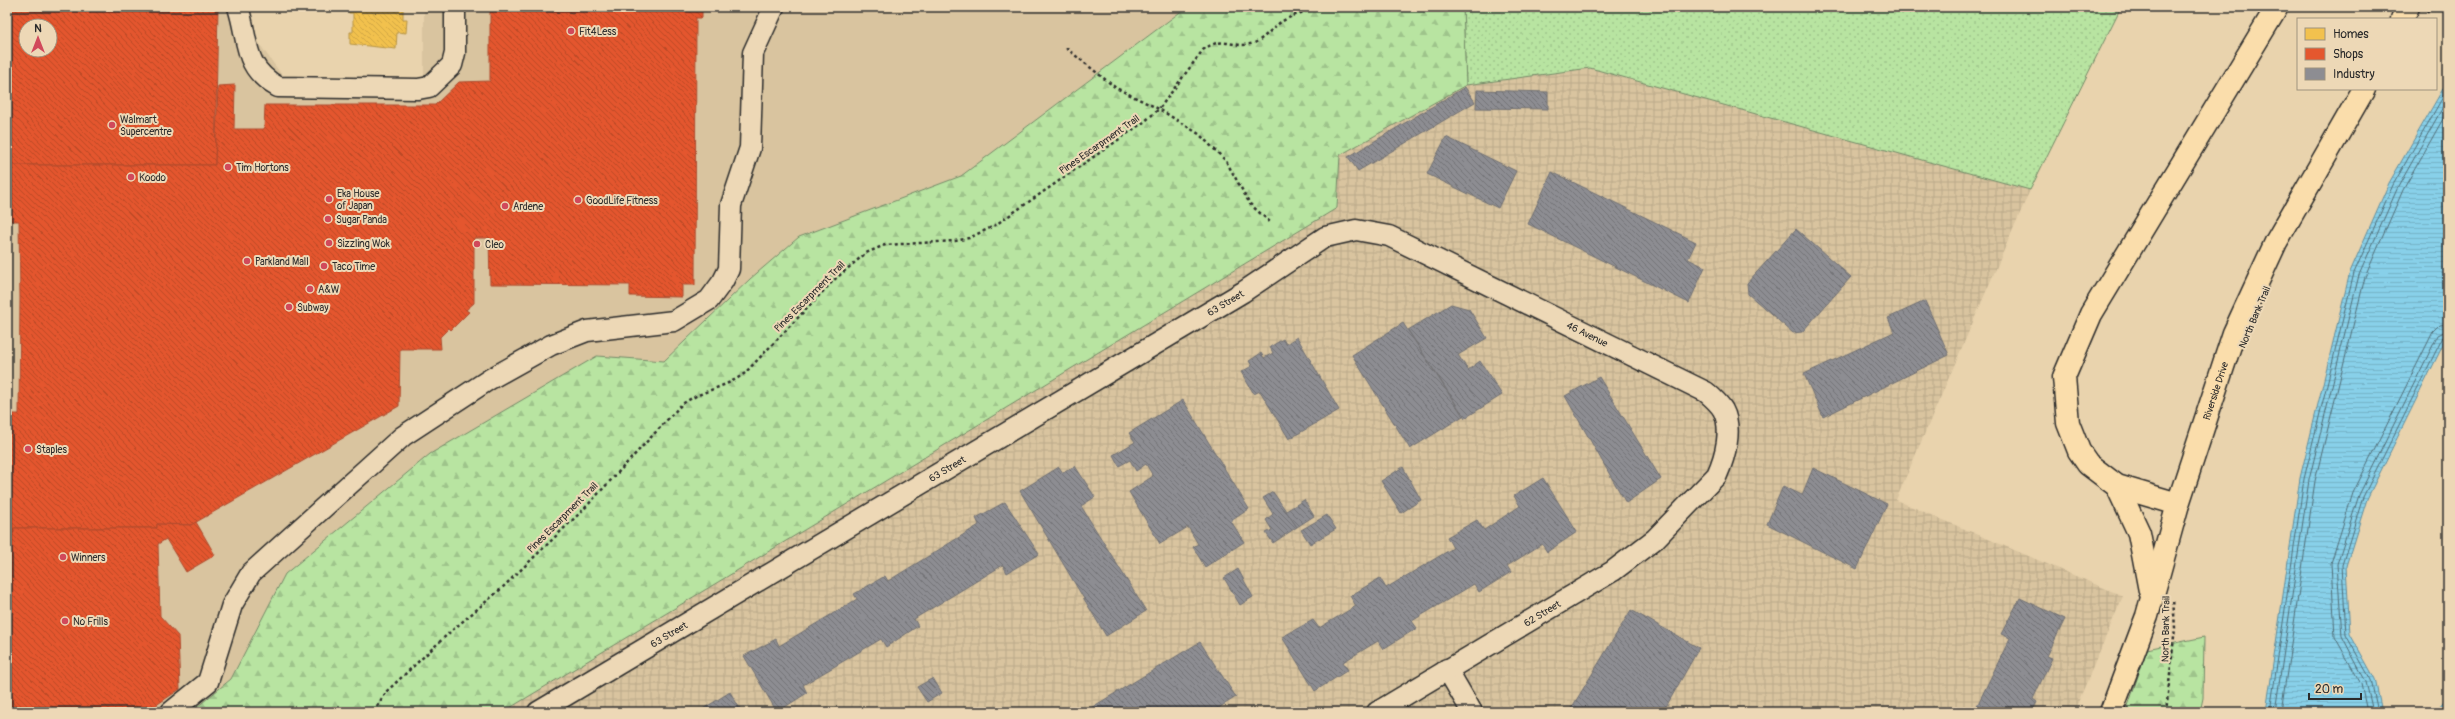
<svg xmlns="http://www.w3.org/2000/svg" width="2455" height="719" font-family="Pangolin,sans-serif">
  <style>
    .built { fill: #d9c49f; fill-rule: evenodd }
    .industrial { fill: url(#industrial-grid) }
    .grass { fill: url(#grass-dots); stroke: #728866 }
    .forest { fill: url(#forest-firs); stroke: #728866 }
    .water { fill: url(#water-rules); stroke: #638e9d }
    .homes { fill: url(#homes-back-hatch); stroke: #b69444 }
    .shops { fill: url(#shops-back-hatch); stroke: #ac4a2d; fill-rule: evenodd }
    .industry { fill: url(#industry-back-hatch); stroke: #707073 }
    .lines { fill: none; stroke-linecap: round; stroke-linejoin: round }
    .shore { stroke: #506d77; stroke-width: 1 }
    .minor-casing { stroke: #2b2b2b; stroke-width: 23 }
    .major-casing { stroke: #2b2b2b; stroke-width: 25 }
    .path { stroke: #2b2b2b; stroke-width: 2.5; stroke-dasharray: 3 3; stroke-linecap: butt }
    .minor { stroke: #edd8b6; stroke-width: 20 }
    .major { stroke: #faddab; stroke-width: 22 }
    .poi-dot { fill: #d1495b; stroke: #edd8b6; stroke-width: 1.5 }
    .labels { text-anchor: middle; stroke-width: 4; stroke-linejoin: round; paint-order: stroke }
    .poi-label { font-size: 10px; fill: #2b2b2b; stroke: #edd8b6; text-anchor: start }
    .street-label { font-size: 10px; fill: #2b2b2b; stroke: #edd8b6 }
  </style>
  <defs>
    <pattern id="industrial-grid" width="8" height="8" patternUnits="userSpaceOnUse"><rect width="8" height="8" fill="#d9c49f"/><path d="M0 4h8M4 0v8" fill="none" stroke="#baa989"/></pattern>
    <pattern id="grass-dots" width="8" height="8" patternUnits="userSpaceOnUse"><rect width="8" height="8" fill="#b8e4a1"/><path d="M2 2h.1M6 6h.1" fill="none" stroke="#9ec48b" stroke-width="1.8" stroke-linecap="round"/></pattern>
    <pattern id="forest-firs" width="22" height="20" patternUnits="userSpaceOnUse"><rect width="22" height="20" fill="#b8e4a1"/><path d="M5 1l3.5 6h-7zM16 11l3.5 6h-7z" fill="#9ec48b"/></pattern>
    <pattern id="water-rules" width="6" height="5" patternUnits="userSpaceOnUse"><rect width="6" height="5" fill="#88d0e9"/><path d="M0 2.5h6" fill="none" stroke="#76b3c8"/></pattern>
    <pattern id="homes-back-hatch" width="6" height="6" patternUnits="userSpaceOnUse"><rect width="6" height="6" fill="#f2c14e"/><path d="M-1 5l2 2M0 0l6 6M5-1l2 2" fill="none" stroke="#d0a644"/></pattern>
    <pattern id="shops-back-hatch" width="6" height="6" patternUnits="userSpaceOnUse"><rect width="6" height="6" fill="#e4572e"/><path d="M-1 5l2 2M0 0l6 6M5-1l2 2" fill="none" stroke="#b94827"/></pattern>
    <pattern id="industry-back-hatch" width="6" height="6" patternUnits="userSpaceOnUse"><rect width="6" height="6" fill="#8d8d92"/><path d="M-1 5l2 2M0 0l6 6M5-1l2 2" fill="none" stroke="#737377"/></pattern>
  </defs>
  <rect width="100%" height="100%" fill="#e9d3ad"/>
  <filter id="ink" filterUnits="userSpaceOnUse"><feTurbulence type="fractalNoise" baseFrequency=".025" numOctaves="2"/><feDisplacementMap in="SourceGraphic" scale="8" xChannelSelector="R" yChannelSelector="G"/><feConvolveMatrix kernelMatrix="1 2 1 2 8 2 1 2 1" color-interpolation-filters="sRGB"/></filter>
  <g filter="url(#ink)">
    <path class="built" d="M 7,7 L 249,7 L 258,42 L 284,78 L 424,78 L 424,7 L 1187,7 L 961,176 L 799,237 L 750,279 L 664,361 L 597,356 L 285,574 L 231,679 L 191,712 L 7,712 ZM 26,26 L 50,26 L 50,50 L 26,50 Z"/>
    <polygon class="industrial" points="1590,68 1825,127 2030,190 1896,500 2123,596 2074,712 503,712 1337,208 1340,155 1466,85"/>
    <polygon class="grass" points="1463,7 2121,7 2030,190 1590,68 1466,85"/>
    <g class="forest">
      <polygon points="1187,7 1463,7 1466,85 1340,155 1337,208 503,712 191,712 231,679 285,574 430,454 597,356 664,361 750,279 799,237 961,176"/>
      <polygon points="2204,637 2203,698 2200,712 2126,712 2147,649"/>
    </g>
    <g class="water">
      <polygon points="2448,80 2448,335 2367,499 2346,566 2350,634 2375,679 2382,712 2266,712 2300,478 2350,272 2389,183"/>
      <polygon points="2448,696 2448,712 2435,712"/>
    </g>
    <polygon class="homes" points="349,7 408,7 403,8 403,19 407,19 406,33 397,32 396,49 350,44 350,32 353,32 353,13 349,13"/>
    <g class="shops">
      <path d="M 7,7 L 218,7 L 215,165 L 7,165 ZM 26,26 L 50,26 L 50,50 L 26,50 Z"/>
      <polygon points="490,7 702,7 702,18 696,18 695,285 682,285 682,297 630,296 630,285 490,284 489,238 474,238 474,303 466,310 469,312 451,330 449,328 440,337 441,349 400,349 399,406 191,525 157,524 157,528 14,528 14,533 7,533 7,499 10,499 10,493 7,493 7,414 19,414 20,298 19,221 7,221 7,165 215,165 218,86 235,85 234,129 264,129 265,105 435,105 459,82 490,81"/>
      <polygon points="196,522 215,555 186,572 166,539 158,544 160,616 178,636 180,689 146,712 7,712 7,533 14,533 14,528 157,528 157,524 191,525"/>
    </g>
    <g class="industry">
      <polygon points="1465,87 1475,102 1358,171 1348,157"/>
      <polygon points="1477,90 1548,92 1548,109 1476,108"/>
      <polygon points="1446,137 1516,171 1498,208 1427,174"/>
      <polygon points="1552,172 1696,242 1688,259 1705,267 1689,303 1528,224"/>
      <polygon points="1796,229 1851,277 1802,332 1793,333 1748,294 1747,283"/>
      <polygon points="1925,301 1949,355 1823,417 1804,374 1894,332 1888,318"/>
      <polygon points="1451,304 1469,309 1487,338 1458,355 1468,370 1480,361 1502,395 1465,418 1408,330"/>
      <polygon points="1403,323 1463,416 1410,449 1352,355"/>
      <polygon points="1297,337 1339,410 1289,439 1260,391 1254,394 1241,372 1252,366 1249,361 1261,353 1264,358 1273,353 1270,347 1283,339 1286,344"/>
      <polygon points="1599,377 1661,479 1626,503 1565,396"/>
      <polygon points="1183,400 1249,509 1231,521 1244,542 1205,567 1193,547 1198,544 1188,527 1160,544 1129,492 1153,476 1146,464 1136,471 1130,460 1119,466 1113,455 1135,442 1129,433"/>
      <polygon points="1075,466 1095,497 1081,506 1146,611 1106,636 1020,491 1059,467 1063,473"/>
      <polygon points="1403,467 1421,500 1401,513 1381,481"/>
      <polygon points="1813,468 1887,504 1857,569 1767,524 1783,486 1802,495"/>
      <polygon points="1543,478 1577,532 1547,552 1542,544 1507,566 1511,572 1479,592 1474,584 1412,621 1417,628 1383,649 1378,641 1343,662 1348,670 1315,691 1282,637 1313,620 1319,628 1356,606 1350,596 1380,578 1386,588 1453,548 1447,537 1477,520 1484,530 1520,506 1514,496"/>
      <polygon points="1273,492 1297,527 1273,543 1266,533 1272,530 1266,520 1273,514 1263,498"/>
      <polygon points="1304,500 1314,516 1297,527 1286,511"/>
      <polygon points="1005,502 1039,554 1007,573 1003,565 914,619 918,626 886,647 881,639 803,685 807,693 777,712 744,656 776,639 779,646 857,599 854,594 885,576 888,581 979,525 976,518"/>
      <polygon points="1327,515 1336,529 1310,544 1301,530"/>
      <polygon points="1238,569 1253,597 1240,605 1224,578"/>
      <polygon points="2020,598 2065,619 2047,656 2052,658 2033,699 2037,702 2032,712 1974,712 2010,638 2001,634"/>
      <polygon points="1631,610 1699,648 1663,712 1569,712"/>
      <polygon points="1200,642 1236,697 1212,712 1084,712"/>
      <polygon points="933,678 942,693 927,702 917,687"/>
      <polygon points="730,692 742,712 698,712"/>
    </g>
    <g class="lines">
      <g class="shore">
        <polyline points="2270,712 2304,479 2354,273 2393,185 2448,88"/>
        <polyline points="2275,712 2309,480 2359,275 2398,187 2448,98"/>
        <polyline points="2281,712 2315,481 2365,277 2403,190 2448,110"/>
        <polyline points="2367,712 2361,684 2335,637 2331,563 2353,493 2433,332 2440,325 2448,324"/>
        <polyline points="2373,712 2366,682 2342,636 2337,564 2359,495 2438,335 2448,330"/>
        <polyline points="2378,712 2371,680 2346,635 2342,565 2363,497 2443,337 2448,335"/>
      </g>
      <defs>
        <g id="minor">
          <path d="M 238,7 C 249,40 242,67 278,87 L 418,89 L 429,87 L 452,65 L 455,53 L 455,7"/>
          <polyline points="1447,669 1472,712"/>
          <polyline points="171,712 208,682 232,605 251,573 403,436 490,379 551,345 587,331 674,321 709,300 723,281 729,269 731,205 750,148 753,53 774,7"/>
          <path id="s1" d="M 538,712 L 1243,292 L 1325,237 L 1356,230 L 1389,236 L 1706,392 C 1712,397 1719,403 1723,410 C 1733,429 1725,457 1717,475 L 1655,539 L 1613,571 L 1377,712"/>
        </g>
        <g id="major">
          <polyline points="2402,19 2408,7"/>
          <polyline points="2117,486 2139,533 2150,591"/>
          <polyline points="2178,504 2117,486 2088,464 2079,451 2068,423 2064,377 2091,314 2277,7"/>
          <path id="s2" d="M 2111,712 L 2147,616 L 2178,504 L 2234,333 L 2276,242 L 2364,89"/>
        </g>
      </defs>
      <use href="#minor" class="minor-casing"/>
      <use href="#major" class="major-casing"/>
      <g class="path">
        <polyline points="2427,13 2431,7"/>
        <polyline points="1066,48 1116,88 1159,109 1199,134 1226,161 1250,204 1271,223"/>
        <path d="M 374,712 L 387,691 L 449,633 L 501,589 L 584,509 L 681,405 C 701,390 726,388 745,373 L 834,280 L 866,253 L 885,245 L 955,241 L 969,238 L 994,226 L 1144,122 L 1159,109 L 1203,50 C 1224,34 1233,50 1254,43 C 1264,39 1272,28 1281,22 C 1292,15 1307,11 1319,7"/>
        <polyline points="2166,712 2175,628 2173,599"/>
      </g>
      <use href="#minor" class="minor"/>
      <use href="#major" class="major"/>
    </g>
  </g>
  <g class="poi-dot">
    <circle cx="571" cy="31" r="4"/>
    <circle cx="112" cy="125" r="4"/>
    <circle cx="228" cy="167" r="4"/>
    <circle cx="131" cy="177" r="4"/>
    <circle cx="329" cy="199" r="4"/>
    <circle cx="578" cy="200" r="4"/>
    <circle cx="505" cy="206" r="4"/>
    <circle cx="328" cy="219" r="4"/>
    <circle cx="329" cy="243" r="4"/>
    <circle cx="477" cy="244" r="4"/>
    <circle cx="247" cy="261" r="4"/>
    <circle cx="324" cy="266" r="4"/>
    <circle cx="310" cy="289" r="4"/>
    <circle cx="289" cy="307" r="4"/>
    <circle cx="28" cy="449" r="4"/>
    <circle cx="63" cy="557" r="4"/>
    <circle cx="65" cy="621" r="4"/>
  </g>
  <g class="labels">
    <g class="poi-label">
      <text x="579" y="35">Fit4Less</text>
      <text x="120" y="123">Walmart<tspan x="120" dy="12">Supercentre</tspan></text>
      <text x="236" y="171">Tim Hortons</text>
      <text x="139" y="181">Koodo</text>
      <text x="337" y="197">Eka House<tspan x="337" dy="12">of Japan</tspan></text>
      <text x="586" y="204">GoodLife Fitness</text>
      <text x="513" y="210">Ardene</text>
      <text x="336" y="223">Sugar Panda</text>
      <text x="337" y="247">Sizzling Wok</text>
      <text x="485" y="248">Cleo</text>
      <text x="255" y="265">Parkland Mall</text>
      <text x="332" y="270">Taco Time</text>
      <text x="318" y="293">A&amp;W</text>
      <text x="297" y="311">Subway</text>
      <text x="36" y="453">Staples</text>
      <text x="71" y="561">Winners</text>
      <text x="73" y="625">No Frills</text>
    </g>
    <g class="street-label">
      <text transform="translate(1099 144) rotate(-35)" y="4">Pines Escarpment Trail</text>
      <text transform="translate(809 296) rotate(-45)" y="4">Pines Escarpment Trail</text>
      <text dy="4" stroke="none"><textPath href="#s1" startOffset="800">63 Street</textPath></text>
      <text transform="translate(2254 317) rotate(-67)" y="4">North Bank Trail</text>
      <text dy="4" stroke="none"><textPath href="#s1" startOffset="1206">46 Avenue</textPath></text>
      <text dy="4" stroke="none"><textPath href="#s2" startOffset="338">Riverside Drive</textPath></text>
      <text dy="4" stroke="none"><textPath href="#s1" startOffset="476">63 Street</textPath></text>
      <text transform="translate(562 517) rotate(-45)" y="4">Pines Escarpment Trail</text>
      <text transform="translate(1542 613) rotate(-31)" y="4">62 Street</text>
      <text transform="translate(2165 629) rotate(-89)" y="4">North Bank Trail</text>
      <text dy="4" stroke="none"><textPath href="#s1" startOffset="152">63 Street</textPath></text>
    </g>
  </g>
  <rect width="2455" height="719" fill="none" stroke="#edd8b6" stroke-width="24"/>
  <rect x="12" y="12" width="2431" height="695" fill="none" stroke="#2b2b2b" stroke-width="1.5" filter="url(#ink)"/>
  <rect x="2297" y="18" width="140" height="72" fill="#edd8b6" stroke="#9f937e"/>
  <rect x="2305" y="28" width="20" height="12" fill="#f2c14e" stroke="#9f937e"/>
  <text x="2333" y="38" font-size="12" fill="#2b2b2b">Homes</text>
  <rect x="2305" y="48" width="20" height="12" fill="#e4572e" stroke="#9f937e"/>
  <text x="2333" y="58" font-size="12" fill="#2b2b2b">Shops</text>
  <rect x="2305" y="68" width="20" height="12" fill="#8d8d92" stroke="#9f937e"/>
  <text x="2333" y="78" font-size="12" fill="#2b2b2b">Industry</text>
  <g transform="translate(38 38)"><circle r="19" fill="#edd8b6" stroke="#9f937e"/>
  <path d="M0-3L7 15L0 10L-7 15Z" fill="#d1495b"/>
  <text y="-6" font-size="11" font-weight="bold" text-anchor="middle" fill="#2b2b2b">N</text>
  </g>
  <path d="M2309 693v6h52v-6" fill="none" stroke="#2b2b2b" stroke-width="2"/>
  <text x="2315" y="693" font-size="12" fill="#2b2b2b" stroke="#edd8b6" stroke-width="3" paint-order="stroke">20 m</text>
</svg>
